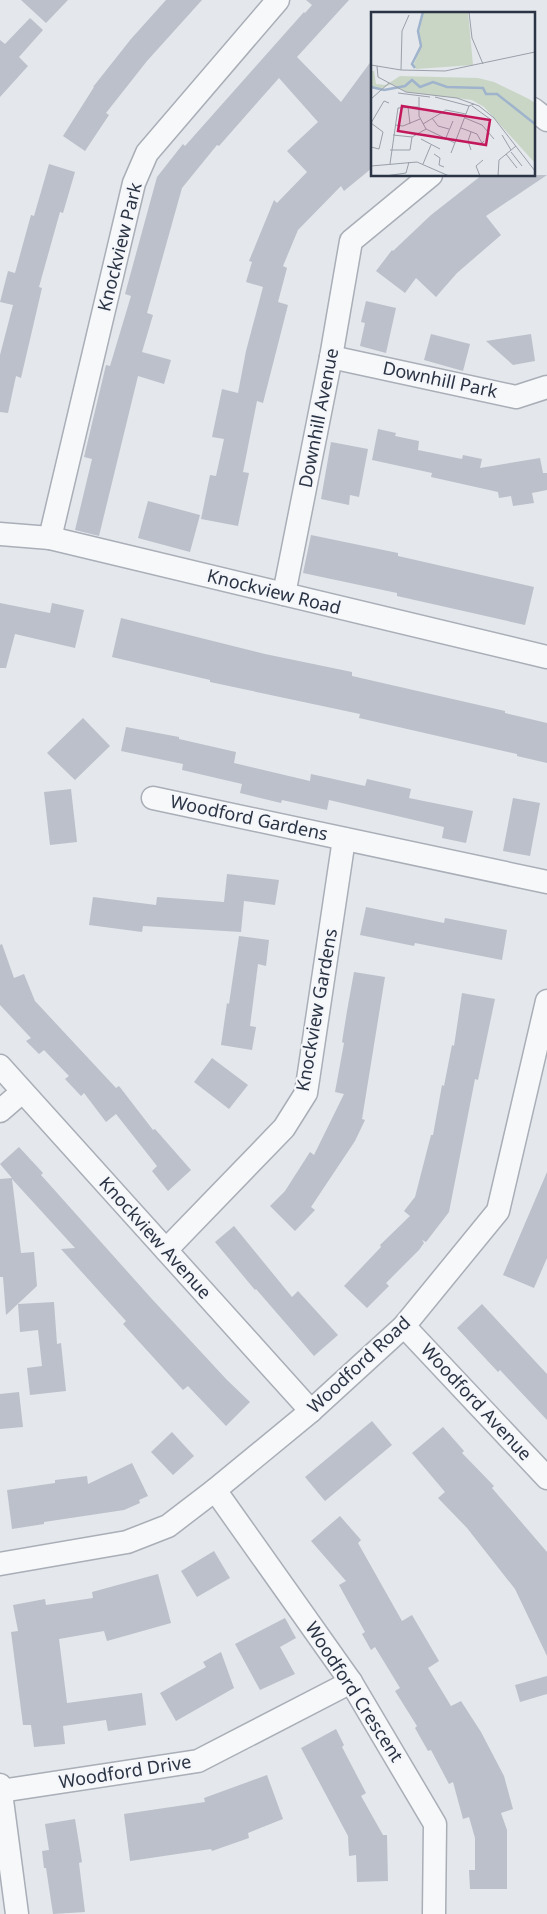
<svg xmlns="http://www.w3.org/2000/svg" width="547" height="1914" font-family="'Noto Sans',sans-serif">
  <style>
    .building { fill: #bbc0ca }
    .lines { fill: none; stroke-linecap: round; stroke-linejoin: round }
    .minor-casing { stroke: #a9aeb7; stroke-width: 25 }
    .minor { stroke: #f7f8fa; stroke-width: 22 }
    .labels { text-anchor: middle; stroke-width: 4.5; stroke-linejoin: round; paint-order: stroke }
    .street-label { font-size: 18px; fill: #2b3445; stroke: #f4f6f9 }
    .inset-river { fill: none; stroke: #9fb4cc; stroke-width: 2.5 }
    .inset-road { fill: none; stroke: #9a9fa9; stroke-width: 1 }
    .view { fill: #c2185b; fill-opacity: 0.15; stroke: #c2185b; stroke-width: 2.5 }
    .inset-edge { fill: none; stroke: #2b3445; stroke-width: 2.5 }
  </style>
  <rect width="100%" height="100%" fill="#e4e7ec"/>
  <g class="building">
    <polygon points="21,0 68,0 46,23"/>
    <polygon points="166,0 202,0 147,61 106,113 109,115 85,151 63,136 94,87 93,87 131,39"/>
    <polygon points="306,0 349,0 297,57 341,102 372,60 372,168 344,191 341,186 298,230 283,266 287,268 278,302 288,305 263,403 257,401 243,472 249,473 238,526 201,519 210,475 216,476 224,439 212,437 222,389 238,393 246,351 263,287 246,282 252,262 249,261 274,200 277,203 307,172 287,151 318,122 279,78 219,146 217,145 182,188 147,313 153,315 142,352 171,360 164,384 138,376 99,536 75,530 92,459 84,457 106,365 110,366 131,296 125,294 157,177 183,144 185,146 304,12 305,13 312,5"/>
    <polygon points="30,18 43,30 19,57 28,66 0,97 0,40 5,44"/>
    <polygon points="49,164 75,172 63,213 60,212 39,287 42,288 21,378 16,376 8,413 0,412 0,355 13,305 0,302 8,271 15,273 31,215 34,216"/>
    <polygon points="482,175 547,175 486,216 501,235 457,273 436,297 416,278 405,293 376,271 392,250 393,251 431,215"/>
    <polygon points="366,301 396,308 386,353 360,346 365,323 361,322"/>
    <polygon points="431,334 470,344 463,371 424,360"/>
    <polygon points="531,334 535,361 513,365 486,341"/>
    <polygon points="378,429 396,433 395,436 419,441 418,450 462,459 463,455 482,459 480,468 540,458 543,473 547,473 547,490 532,493 534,503 513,506 511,496 499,498 498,492 431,477 432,473 372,460"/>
    <polygon points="331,442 368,449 359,497 350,495 349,505 321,499"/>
    <polygon points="148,501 200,515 190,552 138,538"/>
    <polygon points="311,535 398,553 398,556 534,587 525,625 397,596 397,593 303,573"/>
    <polygon points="0,603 50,613 52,603 84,610 75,648 15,634 6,668 0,668"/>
    <polygon points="121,618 265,654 352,672 352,676 505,711 505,713 547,723 547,763 517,756 517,754 359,718 360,714 210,682 210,680 112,657"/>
    <polygon points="83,718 110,746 75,780 47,753"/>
    <polygon points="126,727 179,737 179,739 236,752 234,763 310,781 311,774 365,786 367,779 411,789 409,798 473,811 466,843 442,838 444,827 329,800 327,810 282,800 281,803 240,793 242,784 182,770 183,764 121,751"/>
    <polygon points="71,789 77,842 50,845 44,792"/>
    <polygon points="513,798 540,803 530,856 503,851"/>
    <polygon points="227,874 279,880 275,905 244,901 241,932 143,926 142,932 89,925 93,897 156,905 157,897 224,902"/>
    <polygon points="366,907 444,923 445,918 507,930 502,960 415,943 414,946 360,935"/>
    <polygon points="239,936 269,940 266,966 258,964 250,1026 256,1027 252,1050 221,1045 227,1003 229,1004"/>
    <polygon points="2,944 14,978 24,974 35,1001 116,1088 119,1086 153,1130 155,1129 191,1170 168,1191 152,1171 157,1166 116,1114 106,1122 84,1093 81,1096 65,1079 69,1076 44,1050 39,1054 26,1041 31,1038 0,1005 0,945"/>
    <polygon points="354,972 385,977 362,1119 365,1120 355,1141 311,1207 315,1210 295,1231 270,1206 285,1191 310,1152 314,1155 344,1094 335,1092 344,1043 342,1042 347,1011"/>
    <polygon points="462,993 495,999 478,1080 475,1079 449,1212 426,1242 422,1240 424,1243 419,1250 386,1283 389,1286 367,1308 344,1286 381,1247 380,1245 410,1216 404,1211 415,1197 431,1135 433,1135 442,1085 444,1086 452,1045 454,1046"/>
    <polygon points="212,1058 248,1085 229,1109 194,1082"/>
    <polygon points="19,1147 43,1173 41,1175 151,1298 227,1380 250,1402 226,1426 188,1386 183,1390 123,1324 126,1321 61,1249 75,1248 12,1179 21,1253 34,1252 37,1286 6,1315 3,1277 0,1277 0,1179 12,1178 0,1164"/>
    <polygon points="547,1172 547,1258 534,1288 503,1275"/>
    <polygon points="234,1226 292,1297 298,1291 338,1335 314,1356 256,1289 255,1290 215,1242"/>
    <polygon points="54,1302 57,1344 61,1343 66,1391 30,1395 27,1368 42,1366 38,1330 20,1332 18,1304"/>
    <polygon points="482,1304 547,1374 547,1420 500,1370 498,1372 457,1328"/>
    <polygon points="19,1392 23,1427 0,1429 0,1394"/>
    <polygon points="372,1421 392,1445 325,1501 305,1477"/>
    <polygon points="443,1427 464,1451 462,1453 494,1486 492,1488 547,1552 547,1656 515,1589 467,1528 438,1498 445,1492 412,1453"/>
    <polygon points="172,1432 194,1456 173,1475 151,1452"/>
    <polygon points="132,1463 148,1496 139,1500 140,1503 124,1510 44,1522 44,1524 12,1529 7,1490 55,1483 55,1480 87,1476 88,1484"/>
    <polygon points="340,1516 361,1540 358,1543 402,1621 412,1615 439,1661 428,1668 451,1706 461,1701 481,1732 504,1776 513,1809 501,1813 507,1830 507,1889 470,1889 469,1870 475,1870 475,1838 469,1817 463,1819 453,1782 449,1784 431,1750 428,1751 415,1728 417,1726 395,1691 400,1688 375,1647 371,1650 362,1634 365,1632 339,1585 346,1581 311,1541"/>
    <polygon points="214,1551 230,1578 197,1597 181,1571"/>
    <polygon points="158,1574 171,1623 107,1641 104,1631 59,1639 67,1703 142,1693 146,1725 108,1731 106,1720 63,1726 65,1744 34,1747 31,1725 23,1725 11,1632 18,1631 13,1605 45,1599 46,1605 93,1598 92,1592"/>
    <polygon points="285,1618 296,1638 280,1647 295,1674 260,1690 235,1644"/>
    <polygon points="221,1652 234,1688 176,1721 160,1693 206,1667 203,1662"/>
    <polygon points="547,1676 547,1694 520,1702 515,1685"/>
    <polygon points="336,1729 344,1745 342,1747 366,1793 361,1796 383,1835 387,1835 388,1881 357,1882 356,1855 349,1856 348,1836 301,1748"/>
    <polygon points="267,1775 283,1819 248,1833 249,1838 212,1851 211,1849 130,1861 124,1814 205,1802 204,1798"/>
    <polygon points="75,1819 82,1862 79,1863 85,1912 53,1914 46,1868 44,1868 42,1851 49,1850 45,1824"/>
  </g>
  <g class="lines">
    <defs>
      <g id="minor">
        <polyline points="533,109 547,120"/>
        <polyline points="331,357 516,397 547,387"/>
        <polyline points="0,534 50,538 547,657"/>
        <polyline points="50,538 134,183 147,153 278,0"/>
        <polyline points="284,594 331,357 351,241 431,175"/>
        <polyline points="153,798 547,882"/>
        <polyline points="0,1066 311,1411"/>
        <polyline points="0,1111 22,1092"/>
        <polyline points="166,1250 284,1128 306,1093 344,839"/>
        <polyline points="404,1326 547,1478"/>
        <polyline points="215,1490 351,1682 435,1824 434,1914"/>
        <polyline points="0,1564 127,1542 168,1526 215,1490 311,1411 404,1326 498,1211 547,1001"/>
        <polyline points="0,1785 17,1914"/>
        <polyline points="1,1791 198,1761 351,1682"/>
      </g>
    </defs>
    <use href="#minor" class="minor-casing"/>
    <use href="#minor" class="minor"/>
  </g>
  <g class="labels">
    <g class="street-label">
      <text transform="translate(120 247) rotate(-76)" y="6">Knockview Park</text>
      <text transform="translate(440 380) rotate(12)" y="6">Downhill Park</text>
      <text transform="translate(319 418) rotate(-79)" y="6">Downhill Avenue</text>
      <text transform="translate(274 592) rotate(14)" y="6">Knockview Road</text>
      <text transform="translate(249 818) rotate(12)" y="6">Woodford Gardens</text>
      <text transform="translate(317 1010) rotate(-80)" y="6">Knockview Gardens</text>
      <text transform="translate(155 1238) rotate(48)" y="6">Knockview Avenue</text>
      <text transform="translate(359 1365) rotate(-43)" y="6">Woodford Road</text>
      <text transform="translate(476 1402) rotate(47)" y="6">Woodford Avenue</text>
      <text transform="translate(354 1692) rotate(57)" y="6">Woodford Crescent</text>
      <text transform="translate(125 1772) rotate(-9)" y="6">Woodford Drive</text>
    </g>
  </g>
  <g transform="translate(371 12)">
    <rect width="164" height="164" fill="#e4e7ec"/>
    <path d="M 53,0 L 97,0 L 102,53 L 45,57 L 43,52 L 50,35 L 48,20 ZM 0,59 L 3,59 L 5,72 L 15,73 L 29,64 L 107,66 L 123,70 L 158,87 L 164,91 L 164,151 L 113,95 L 101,88 L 36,80 L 21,72 L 9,77 L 0,76 Z" fill="#c9d6c5"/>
    <path class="inset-river" d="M 44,56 L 41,52 L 50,34 L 47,19 L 52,0M 0,75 L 13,78 L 34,74 L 41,68 L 49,75 L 62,70 L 76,75 L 112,76 L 115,82 L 126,82 L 164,112"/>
    <path class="inset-road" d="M 98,0 L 101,26 L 112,52M 0,53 L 30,58 L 74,59 L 164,40M 6,54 L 7,65 L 35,80 L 86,86 L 108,94 L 123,106 L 164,159M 30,58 L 31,19 L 38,3M 27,81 L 59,85M 48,85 L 48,104 L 55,117 L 84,131M 64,85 L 98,94M 0,87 L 18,71M 101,94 L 119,107M 37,95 L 39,112M 61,106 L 67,114 L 78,117M 94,106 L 111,113 L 123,127M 52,112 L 75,98 L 95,102M 24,113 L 32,114 L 49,107M 90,116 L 106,122 L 111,131 L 113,129M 22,123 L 41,125 L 55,117M 131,123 L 140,138M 50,127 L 69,137M 74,128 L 82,109M 0,135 L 8,137 L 12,120 L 0,111 L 13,89 L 18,91M 19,138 L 39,138 L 41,125M 100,138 L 97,129 L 100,120M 140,140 L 151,154M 80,141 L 98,94 L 103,92M 63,142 L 69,146 L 68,153 L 73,155M 135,142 L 146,156M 19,152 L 27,96 L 47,95M 52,152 L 60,133M 0,154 L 46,150 L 78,164M 14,164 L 35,161 L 38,150M 109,164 L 105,154 L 112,148M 127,164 L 128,148 L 145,134"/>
    <path class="view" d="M 31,94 L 119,108 L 115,133 L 27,119 Z"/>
    <rect width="164" height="164" class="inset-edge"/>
  </g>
</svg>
